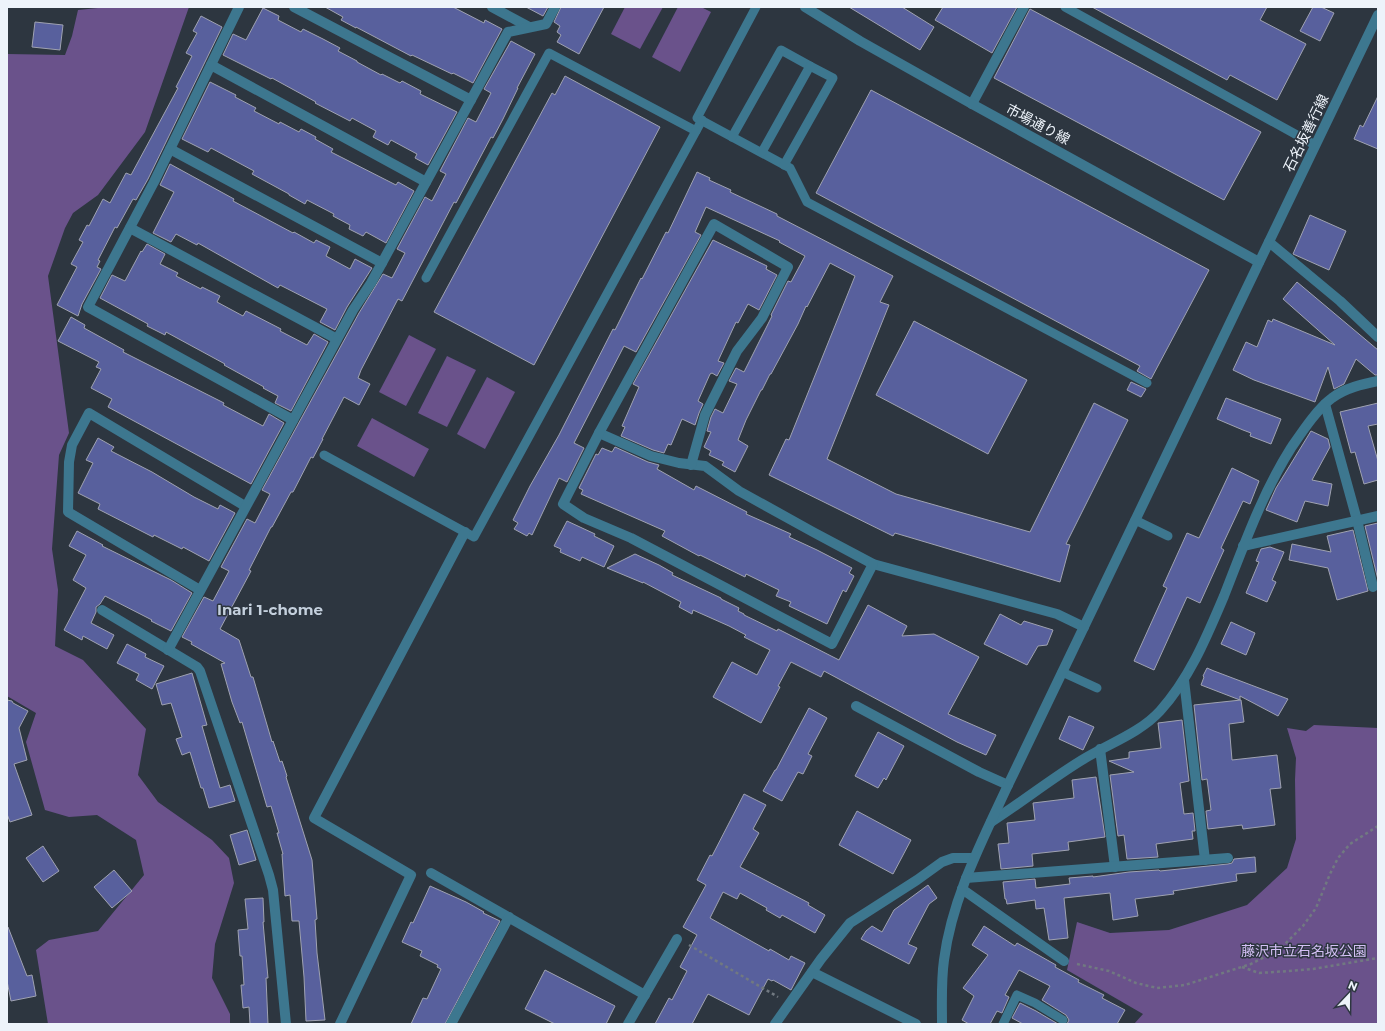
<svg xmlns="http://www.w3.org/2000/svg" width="1385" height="1031" font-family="Montserrat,'Noto Sans JP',sans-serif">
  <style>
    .green { fill: #6a528b }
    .building { fill: #58609d; stroke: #9fa2b1 }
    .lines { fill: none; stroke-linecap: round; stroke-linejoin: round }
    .path { stroke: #717981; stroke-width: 2.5; stroke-dasharray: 3 3; stroke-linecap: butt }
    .service { stroke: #3d778f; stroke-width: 9 }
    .minor { stroke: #3d778f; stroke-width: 10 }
    .tertiary { stroke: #3d778f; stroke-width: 10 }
    .labels { text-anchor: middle; stroke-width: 3; stroke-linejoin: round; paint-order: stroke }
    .street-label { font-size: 14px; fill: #edf3fa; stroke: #2d3640 }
    .park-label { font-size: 14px; fill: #d4c0f5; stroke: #2d3640 }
    .neighbourhood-label { font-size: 15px; font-weight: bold; fill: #c4d0dd; stroke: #2d3640 }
  </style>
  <rect width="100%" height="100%" fill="#2d3640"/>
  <g class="green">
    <polygon points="108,7 189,7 145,132 98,195 73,213 65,228 48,276 69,433 59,455 52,549 58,590 55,646 83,660 146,729 138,775 158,802 212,840 229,858 234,883 215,944 212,978 230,1014 230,1024 48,1024 36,950 49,940 98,931 144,875 136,840 97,815 69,817 45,810 26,742 36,713 7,696 7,54 65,55 72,36 78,10"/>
    <polygon points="625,7 663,7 640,49 611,34"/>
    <polygon points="678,7 701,7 711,12 680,72 652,57"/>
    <polygon points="409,335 436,349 406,406 379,392"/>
    <polygon points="447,356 476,370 447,427 418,413"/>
    <polygon points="487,377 515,392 485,449 457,434"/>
    <polygon points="372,418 429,449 414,477 357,446"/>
    <polygon points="1314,725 1378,728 1378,1024 1134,1024 1143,1014 1067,970 1077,922 1110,933 1169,930 1247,905 1287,868 1296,839 1295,780 1296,758 1287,728 1306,731"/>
  </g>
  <g class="building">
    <polygon points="325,7 453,7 484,23 485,20 502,29 473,83 453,73 452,74 412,55 411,56 356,27 356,28 341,20 343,17"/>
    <polygon points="526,7 548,7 543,16"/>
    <polygon points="561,7 604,7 579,54 557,42 561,35 557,32 560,26 554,22"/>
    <polygon points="849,7 902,7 934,27 920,50"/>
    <polygon points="943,7 1017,7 992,53 935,20"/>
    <polygon points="1092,7 1267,7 1260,20 1306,44 1277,100 1230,75 1227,80"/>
    <polygon points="1313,7 1321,7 1334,13 1320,41 1300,31"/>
    <polygon points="263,8 279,16 278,20 301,32 303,29 323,39 340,48 338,51 357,61 357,62 381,75 382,74 400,83 402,81 421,91 420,94 457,112 428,165 415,158 417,154 391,140 388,145 373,137 376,131 352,118 350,121 315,103 316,102 272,78 271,79 223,55 233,34 246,40"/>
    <polygon points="1030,9 1261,132 1224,200 994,78"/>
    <polygon points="201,16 222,27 148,179 136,200 133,199 117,228 115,227 98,260 100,261 97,267 101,269 82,304 78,316 57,305 77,267 71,264 83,242 79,240 87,225 89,226 103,199 110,203 126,173 131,175 151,138 178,88 176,87 192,56 186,53 197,33 193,31"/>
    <polygon points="35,22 63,25 60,50 32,47"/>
    <polygon points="511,41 535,54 517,88 518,88 503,119 493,138 491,137 456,203 454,202 402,301 398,299 361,370 358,378 370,384 359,405 344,397 322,439 323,439 313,458 311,457 293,492 291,492 272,527 271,527 249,570 251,571 220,629 239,640 251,677 253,677 272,742 273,741 280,762 282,761 287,776 286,777 312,860 317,919 315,920 317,953 325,1020 306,1021 304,977 299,921 292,921 290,895 285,896 282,854 283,854 277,833 279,833 271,806 267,807 242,722 240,723 232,702 221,664 225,663 191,644 192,642 182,637 204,597 213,601 229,571 221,567 247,519 255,523 270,494 262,490 359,313 383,274 392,278 405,253 397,249 425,197 432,201 446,174 440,171 468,118 476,122 491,93 484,89"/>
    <polygon points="565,76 660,127 534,365 434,312 552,93 555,95"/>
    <polygon points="210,82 236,95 235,97 256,108 254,111 279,124 280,122 299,132 301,129 316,137 315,139 333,149 331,152 396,185 398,182 414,191 386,243 366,232 363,236 349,229 350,225 333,216 334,214 307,200 305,204 289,195 289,194 252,174 254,171 211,148 208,152 182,139"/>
    <polygon points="871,90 1209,270 1151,379 1137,371 1140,366 816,193"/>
    <polygon points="1378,96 1378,149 1354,139 1360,125 1363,127"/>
    <polygon points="170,164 234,199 233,201 293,233 294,232 314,243 316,240 330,247 326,256 350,269 355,259 372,268 347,307 335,330 320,322 327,309 280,285 278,288 198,243 197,245 176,234 171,242 153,233 174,192 160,185"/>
    <polygon points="697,172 710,178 709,180 731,190 730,192 777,214 777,216 893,276 880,302 889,305 827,459 896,494 1030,532 1094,403 1128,420 1066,544 1070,545 1060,582 895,533 893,536 769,475 786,439 789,440 855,276 830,263 807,307 806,306 798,324 771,374 770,374 762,390 761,390 746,420 738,440 748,446 735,472 722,465 724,462 709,455 711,451 704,447 711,432 707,431 711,417 715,409 723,413 737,384 729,381 736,368 744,372 772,316 771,315 788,281 791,282 805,256 779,242 780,241 706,207 695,232 701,235 636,352 624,346 574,443 584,448 567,482 559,478 532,535 529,533 527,536 514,529 518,523 513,520 530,486 559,435 613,329 615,330 641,278 642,279 666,232 668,233"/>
    <polygon points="1310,215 1346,231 1329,270 1293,254"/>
    <polygon points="713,240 767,266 766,269 777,275 759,310 748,304 738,323 736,322 718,361 724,363 717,376 712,373 710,374 698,401 703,404 699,413 695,425 682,419 671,445 668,444 664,453 653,450 621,436 625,427 622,426 639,387 633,384"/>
    <polygon points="147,244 165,254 160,264 178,273 176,276 201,289 202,287 220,296 217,302 243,316 246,311 281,329 280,331 307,345 314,334 328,342 291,411 275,403 278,396 263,388 264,387 224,365 225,364 166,332 165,335 147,326 148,324 100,298 112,275 125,281 141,251 142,252"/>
    <polygon points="1297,282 1378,350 1378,375 1375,375 1356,359 1344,384 1334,389 1328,367 1315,402 1254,380 1233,370 1246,342 1257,347 1268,320 1272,322 1273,319 1335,345 1283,299"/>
    <polygon points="71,317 85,325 84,328 124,350 123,352 224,403 223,405 263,426 269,414 284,423 251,484 108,407 112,399 91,388 101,369 96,367 99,362 58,341"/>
    <polygon points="914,321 1027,380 988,454 876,395"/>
    <polygon points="1131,382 1146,389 1141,397 1127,390"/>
    <polygon points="1226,398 1281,419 1271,444 1250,436 1251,433 1243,430 1217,419"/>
    <polygon points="1378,403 1378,424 1368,426 1378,461 1378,480 1364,484 1355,452 1351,453 1340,412"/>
    <polygon points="1311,431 1328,439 1330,447 1312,480 1332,484 1328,506 1305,501 1297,522 1266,510 1276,488"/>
    <polygon points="98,438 114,447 111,451 152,472 194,497 218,509 220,505 235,513 209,561 183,547 182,549 154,535 153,537 98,509 100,504 78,493 93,463 86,460"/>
    <polygon points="615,447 648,462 659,465 657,469 694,490 696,486 747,512 746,514 791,534 789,537 817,550 852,568 849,573 854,576 846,592 843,590 827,624 789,606 791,602 776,596 779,590 746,574 745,577 700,555 699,556 662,536 665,531 581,494 583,490 579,488 596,454 598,455 602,448 612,452"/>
    <polygon points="1232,468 1259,481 1250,504 1243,501 1221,548 1224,550 1200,603 1187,597 1154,670 1134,661 1167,588 1163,586 1187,533 1199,538"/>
    <polygon points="567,521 595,534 594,536 614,546 604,567 582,557 580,561 560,552 561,549 554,546"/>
    <polygon points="1378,523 1378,580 1365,526"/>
    <polygon points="1353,530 1368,591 1337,600 1328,568 1289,560 1292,544 1331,552 1327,536"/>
    <polygon points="77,531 103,545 102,546 171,580 192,593 171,631 151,621 152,620 105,596 100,604 96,607 96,612 91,623 114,635 107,649 83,636 82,640 64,630 86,588 73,580 86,555 69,546"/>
    <polygon points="1270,547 1284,552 1272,580 1276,582 1267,602 1246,593 1259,562 1256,561 1261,549"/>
    <polygon points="635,554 659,565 673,573 672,575 721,598 721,599 739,608 738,611 744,614 744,615 777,631 778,629 839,660 868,605 907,626 902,636 934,634 979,657 948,714 996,735 986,755 957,742 824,671 821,677 791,662 778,686 780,687 761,723 713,697 732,662 757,675 770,650 744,637 746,635 729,626 693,610 692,614 679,607 681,602 643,582 643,583 607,568"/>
    <polygon points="1000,614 1021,625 1024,621 1053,630 1047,645 1038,646 1027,665 984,644"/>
    <polygon points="1231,622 1255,633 1246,655 1221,644"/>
    <polygon points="127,644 146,654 145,657 164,666 152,689 136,680 139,674 117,663"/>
    <polygon points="1207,668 1214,671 1288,699 1278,716 1240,696 1240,700 1201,685 1204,677 1203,676"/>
    <polygon points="192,673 207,725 202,726 220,788 230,785 235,801 209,808 203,788 201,788 190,752 182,755 176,739 182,737 171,703 162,705 156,684"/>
    <polygon points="7,700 12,701 13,703 28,711 19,728 27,760 14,764 32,815 10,822 7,814"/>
    <polygon points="1241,700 1244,722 1229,724 1232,760 1277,755 1281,788 1270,789 1275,825 1243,829 1242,825 1208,829 1206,811 1211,810 1207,779 1202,780 1194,705"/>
    <polygon points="809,708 827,718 808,754 812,756 803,774 798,772 782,801 763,791 775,770 776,770"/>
    <polygon points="1069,716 1094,727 1083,750 1059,739"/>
    <polygon points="1182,720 1189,781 1180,783 1184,814 1193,813 1195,831 1192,831 1193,839 1156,844 1158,857 1127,859 1124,835 1118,836 1110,775 1134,772 1109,761 1129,758 1129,752 1161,748 1158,723"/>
    <polygon points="878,732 904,746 886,780 884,778 878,788 855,776"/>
    <polygon points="1096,777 1105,837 1068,842 1069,850 1032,854 1033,866 1001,869 998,844 1009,843 1007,823 1035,820 1033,803 1074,798 1072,780"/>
    <polygon points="744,794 766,805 753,829 759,833 740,867 809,903 808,905 825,915 815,933 782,915 780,918 766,910 767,908 740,893 737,899 723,892 710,918 769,951 770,949 789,960 791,956 805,963 791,990 773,980 772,981 768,979 749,1015 708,994 692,1024 655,1024 669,998 672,1000 687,971 680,967 697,935 683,927 706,885 697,880 710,855 712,856"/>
    <polygon points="857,811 911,840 893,874 839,845"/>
    <polygon points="247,830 256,860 239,865 230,835"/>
    <polygon points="43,846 59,871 43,882 26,858"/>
    <polygon points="1255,857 1256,872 1236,874 1237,881 1173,891 1174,894 1135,899 1138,916 1113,920 1110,893 1064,898 1068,938 1049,940 1044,908 1036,909 1035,900 1007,904 1006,899 1005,899 1003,882 1035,879 1036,888 1070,884 1069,878 1093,876 1093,877 1129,872 1159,870 1160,871 1228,864 1232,863 1234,859"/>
    <polygon points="114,870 132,891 112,908 94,887"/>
    <polygon points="928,885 937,898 929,904 908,944 917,948 909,964 861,939 866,931 872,926 882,932 894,910"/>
    <polygon points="430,886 466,902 484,912 483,913 500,921 445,1024 411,1024 423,998 427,999 441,969 437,967 438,965 420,956 422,951 402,942 411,922 413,923"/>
    <polygon points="263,898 264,922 263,922 268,978 266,978 268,1024 250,1024 249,1007 243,1008 241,985 244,985 242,956 240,956 238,930 248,929 245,899"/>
    <polygon points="984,926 1015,946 1017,943 1056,965 1055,967 1079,980 1078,982 1104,995 1102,998 1125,1010 1117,1024 1067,1024 1069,1020 1066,1015 1042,1000 1050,986 1019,970 1005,995 1009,997 1002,1013 997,1011 990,1024 969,1024 962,1020 974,996 963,988 988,955 972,945"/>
    <polygon points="7,927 8,927 27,976 32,975 36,996 11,1001 7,981"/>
    <polygon points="545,970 615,1006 606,1024 555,1024 525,1009"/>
    <polygon points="1020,1003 1036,1011 1058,1024 1023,1024 1012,1018"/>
  </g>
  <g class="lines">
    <g class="path">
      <polyline points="689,945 778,997"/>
      <polyline points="1077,964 1109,971 1136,983 1157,988 1185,985 1251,964 1280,949 1303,926 1316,908 1330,874 1338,858 1350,844 1378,826"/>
      <polyline points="1242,967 1259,973 1289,971 1313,969 1378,958"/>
    </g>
    <g class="service">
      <polyline points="756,7 697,118 790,168 807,202 1147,383"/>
      <polyline points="1065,7 1315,145"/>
      <polyline points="732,137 781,50 810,66 762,152"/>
      <polyline points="784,165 833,78 810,66"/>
      <polyline points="426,278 549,53 696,131"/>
      <polyline points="324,455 474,537 702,120"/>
      <polyline points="1135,520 1168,536"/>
      <polyline points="1062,672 1097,688"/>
      <polyline points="1003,1024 1017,995 1035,1003 1063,1020"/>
    </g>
    <g class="minor">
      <polyline points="239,7 154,182 88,307 293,420"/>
      <polyline points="294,7 471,100"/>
      <polyline points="492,7 529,27"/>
      <polyline points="211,65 426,182"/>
      <polyline points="972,104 1024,7"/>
      <polyline points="170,149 382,263"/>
      <polyline points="130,228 337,339"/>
      <polyline points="1269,242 1340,301 1378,337"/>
      <polyline points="1325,404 1357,520 1373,587"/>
      <polyline points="599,433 651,456 679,463 705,466 739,491 813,532 873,564 1057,614 1084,627"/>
      <polyline points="691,465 705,415 737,351 762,318 788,267 714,224 599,433 563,504 584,518 631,538 832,644 873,564"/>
      <polyline points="1243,546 1378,516"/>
      <polyline points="200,590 68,512 69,462 72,445 89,413 245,506"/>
      <polyline points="102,610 197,667 200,671 269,875 273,890 286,1024"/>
      <polyline points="168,650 353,310 371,283 508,32 546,24 555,7"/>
      <polyline points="1184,680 1205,860"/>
      <polyline points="856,706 979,772 1008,785"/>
      <polyline points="1100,749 1115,867"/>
      <path d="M 991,822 C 1022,802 1051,779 1082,760 C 1108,744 1140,733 1160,711 C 1190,678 1207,636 1224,596 C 1244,545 1262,494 1291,448 C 1302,432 1317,409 1332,398 C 1345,388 1363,384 1378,381"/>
      <polyline points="431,873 645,995"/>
      <polyline points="966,878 1228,858"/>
      <polyline points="962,889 1064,961"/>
      <polyline points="812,972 916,1024"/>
      <polyline points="340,1024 411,875 314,818 465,532"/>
      <polyline points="451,1024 509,917"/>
      <polyline points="628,1024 677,939"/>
    </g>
    <g class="tertiary">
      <polyline points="805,7 860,41 972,104 1259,262"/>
      <polyline points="775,1024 821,959 850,923 917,880 942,862 953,858 974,858"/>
      <path d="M 942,1024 C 942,1003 941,981 944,960 C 952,898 982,841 1008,785 L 1378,15"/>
    </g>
  </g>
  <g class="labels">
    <g class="street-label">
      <text transform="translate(1038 124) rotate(28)" y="5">市場通り線</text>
      <text transform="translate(1306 133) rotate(-64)" y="5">石名坂善行線</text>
    </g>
    <g class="park-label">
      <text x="1304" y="956">藤沢市立石名坂公園</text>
    </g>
    <g class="neighbourhood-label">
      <text x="270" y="615">Inari 1-chome</text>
    </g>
  </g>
  <rect width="1385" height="1031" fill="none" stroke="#edf3fa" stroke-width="16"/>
  <g transform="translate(1349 995) rotate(22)" stroke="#2d3640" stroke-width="3" paint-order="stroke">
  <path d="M0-3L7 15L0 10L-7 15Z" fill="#edf3fa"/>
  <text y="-6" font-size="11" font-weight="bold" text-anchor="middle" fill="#edf3fa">N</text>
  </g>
</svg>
